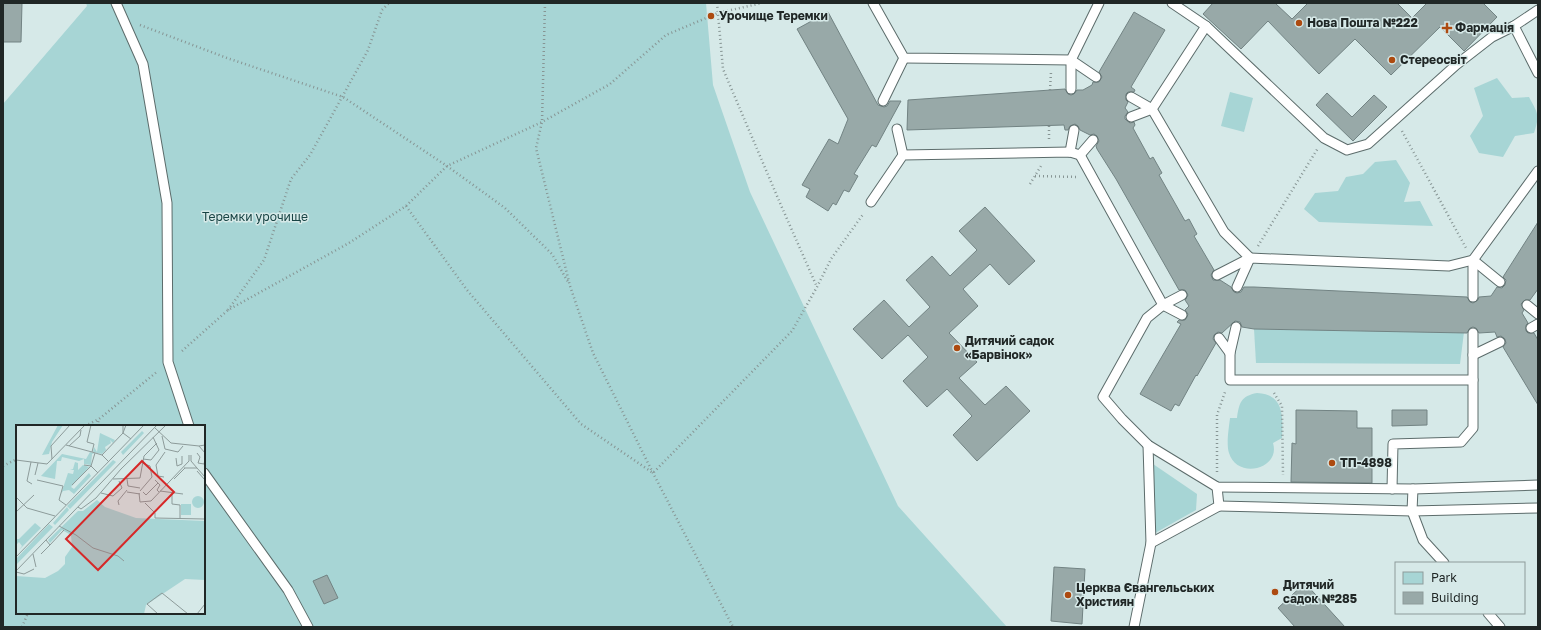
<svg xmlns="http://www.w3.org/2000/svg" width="1541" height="630" font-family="'Golos Text',sans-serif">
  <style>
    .green { fill: #a7d5d5; fill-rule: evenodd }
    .building { fill: #98a9a8; stroke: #728383 }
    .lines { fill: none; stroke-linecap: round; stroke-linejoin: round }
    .lane-casing { stroke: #5c6c6b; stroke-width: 11 }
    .path { stroke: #879594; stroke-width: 2.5; stroke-dasharray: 1 3; stroke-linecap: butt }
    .lane { stroke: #fff; stroke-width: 9 }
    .poi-dot { fill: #ad4a10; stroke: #d6e9e8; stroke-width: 1.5 }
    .labels { text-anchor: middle; stroke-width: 3; stroke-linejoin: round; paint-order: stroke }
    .poi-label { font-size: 12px; font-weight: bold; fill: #202726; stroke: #d6e9e8; text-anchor: start }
    .park-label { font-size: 12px; fill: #184444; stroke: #d6e9e8 }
    .inset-road { fill: none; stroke: #8d9b9a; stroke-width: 1 }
    .view { fill: #d62828; fill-opacity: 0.15; stroke: #d62828; stroke-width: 2 }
    .inset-edge { fill: none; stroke: #202726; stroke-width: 2 }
  </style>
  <rect width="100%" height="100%" fill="#d6e9e8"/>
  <g class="green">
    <path d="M 86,3 L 706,3 L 713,85 L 750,192 L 898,506 L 1007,627 L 3,627 L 3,104 L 87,6 ZM 17,426 L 204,426 L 204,613 L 17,613 Z"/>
    <path d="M 1497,78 L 1512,98 L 1529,97 C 1538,114 1540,114 1534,133 L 1515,136 L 1503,157 L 1479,153 L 1470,136 L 1483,116 L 1474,88 Z"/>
    <polygon points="1230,92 1253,98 1244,132 1221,126"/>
    <polygon points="1396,160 1410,183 1404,202 1420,201 1433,226 1319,222 1304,209 1315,193 1338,191 1346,177 1363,174 1375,162"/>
    <polygon points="1254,329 1464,332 1460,364 1256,363"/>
    <path d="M 1257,393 C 1284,394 1283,416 1282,438 L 1273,443 C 1281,469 1237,480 1229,453 C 1226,444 1229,427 1230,418 L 1237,418 C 1239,403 1241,396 1257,393 Z"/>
    <polygon points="1153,464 1197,494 1196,510 1155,533"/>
  </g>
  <g class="building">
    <polygon points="3,3 22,3 21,42 3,42"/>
    <polygon points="1213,3 1275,3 1292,19 1308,3 1397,3 1412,18 1427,3 1483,3 1497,17 1464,51 1440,27 1391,75 1355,39 1319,74 1268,21 1241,49 1203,14"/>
    <polygon points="828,12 878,105 884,107 887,106 890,101 901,101 876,147 872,145 854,174 858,176 849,192 844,190 836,205 833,203 828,211 806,197 810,189 802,185 829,139 838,144 848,119 797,29"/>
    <polygon points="1134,12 1165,30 1131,87 1135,90 1134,92 1128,92 1126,94 1126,100 1128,102 1125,108 1128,112 1125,116 1125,119 1130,123 1134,122 1135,125 1133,128 1150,159 1153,157 1162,173 1159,175 1176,205 1185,221 1189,219 1197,234 1194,236 1214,270 1211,275 1213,280 1220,280 1231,287 1234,292 1237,293 1241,292 1244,287 1254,287 1467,297 1470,302 1473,303 1478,300 1479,297 1491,296 1497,287 1502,288 1505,285 1506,280 1503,277 1538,222 1538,289 1530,300 1525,300 1521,304 1524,310 1522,313 1528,323 1526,325 1526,331 1528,333 1534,333 1538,340 1538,405 1503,347 1506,343 1505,339 1501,336 1497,337 1495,332 1479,333 1476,328 1473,327 1470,328 1467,333 1254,329 1242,327 1240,322 1235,321 1222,333 1218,332 1214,335 1213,339 1216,343 1197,376 1196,375 1179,406 1175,404 1171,411 1140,394 1181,324 1177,322 1179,320 1185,320 1187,317 1188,314 1185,310 1189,306 1185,300 1188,295 1185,290 1179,290 1116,179 1097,149 1096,146 1099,141 1097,136 1094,134 1090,135 1080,130 1078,126 1075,124 1070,126 1068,130 1065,130 1064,125 907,130 908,100 1065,89 1068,94 1071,95 1074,94 1077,90 1083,90 1092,85 1093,82 1099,82 1102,77 1099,72"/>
    <polygon points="1327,93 1352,117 1374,95 1387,107 1353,141 1316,105"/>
    <polygon points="985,207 1035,261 1009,285 990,264 963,289 978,306 949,333 977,362 959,378 985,405 1006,386 1030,411 977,461 953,435 972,416 947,389 927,407 903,381 928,357 908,335 882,359 853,329 884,300 909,327 930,307 906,280 932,256 950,276 977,250 959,231"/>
    <polygon points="1296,410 1357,411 1357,428 1372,428 1372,483 1291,482 1292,443 1296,444"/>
    <polygon points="1392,410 1427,410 1427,425 1392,426"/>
    <polygon points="1054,567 1085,569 1082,624 1051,621"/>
    <polygon points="327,575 338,598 324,604 313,581"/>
    <polygon points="1305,583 1345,627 1295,627 1278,608"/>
  </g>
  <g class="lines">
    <defs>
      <g id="lane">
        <polyline points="116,3 143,64 167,203 168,362 189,426"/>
        <polyline points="873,3 904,58 1071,60 1099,3"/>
        <polyline points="1172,3 1206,26 1324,138 1347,150 1368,144 1456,65 1492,37 1514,26 1538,10"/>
        <polyline points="1206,26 1152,109 1224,232 1250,258 1237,287"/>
        <polyline points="1514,26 1538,73"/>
        <polyline points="1071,60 1096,77"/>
        <polyline points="1071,89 1071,60"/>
        <polyline points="1131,97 1152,109"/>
        <polyline points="883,101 904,58"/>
        <polyline points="1131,117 1152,109"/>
        <polyline points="897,129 903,155"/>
        <polyline points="1070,152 1074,130"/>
        <polyline points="1080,155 1163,305 1182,315"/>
        <polyline points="871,202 903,155 1070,152 1080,155 1093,140"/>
        <polyline points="1473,260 1473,297"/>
        <polyline points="1473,260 1500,282"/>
        <polyline points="1217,275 1250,258 1449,266 1473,260 1538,171"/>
        <polyline points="1182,295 1163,305 1147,318 1103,397 1122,419 1148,445 1217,487 1413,489 1538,485"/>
        <polyline points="1527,305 1538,314"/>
        <polyline points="1236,327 1230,353 1230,380 1473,380"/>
        <polyline points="1531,328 1538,324"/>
        <polyline points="1219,338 1230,353"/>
        <polyline points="1473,355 1500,342"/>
        <polyline points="204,473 288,590 308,627"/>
        <polyline points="1392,489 1393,444 1461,442 1473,428 1473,333"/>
        <polyline points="1413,489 1412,511 1423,540 1444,563"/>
        <polyline points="1219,506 1412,511 1538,508"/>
        <polyline points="1151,543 1219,506 1217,487"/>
        <polyline points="1488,613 1500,627"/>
        <polyline points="1134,627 1151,543 1148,445"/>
      </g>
    </defs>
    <use href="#lane" class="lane-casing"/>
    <g class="path">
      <polyline points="545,3 542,122 536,148 570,286 593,353 653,473 733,627"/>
      <polyline points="717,3 723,69 780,203 817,287"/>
      <polyline points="140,25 227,58 343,97 447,166 505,208 552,254 568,282"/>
      <polyline points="1050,90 1051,72"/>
      <polyline points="1049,126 1049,140"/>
      <polyline points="1402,131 1466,248"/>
      <polyline points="1035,176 1078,177"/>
      <polyline points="1030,184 1041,166"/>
      <polyline points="406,206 467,290 581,424 653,473 792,331 817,287 831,259 864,213"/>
      <polyline points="1258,246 1318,148"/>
      <polyline points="228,310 264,260 291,179 310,155 368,50 382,10 389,3"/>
      <polyline points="182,351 228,310 349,243 406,206 447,166 542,122 610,84 666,35 718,13 762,3"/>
      <polyline points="1274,393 1282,406 1283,475"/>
      <polyline points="85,426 99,419 158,371"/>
      <polyline points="97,426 99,419"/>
      <polyline points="3,466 17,459"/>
      <polyline points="1217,472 1217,415 1225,392"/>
      <polyline points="22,627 28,613"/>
    </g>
    <use href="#lane" class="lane"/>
  </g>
  <g class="poi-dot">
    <circle cx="711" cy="16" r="4"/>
    <circle cx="1299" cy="23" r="4"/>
    <path d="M1445 22h4v4h4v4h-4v4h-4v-4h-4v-4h4z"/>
    <circle cx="1392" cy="60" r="4"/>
    <circle cx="957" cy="348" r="4"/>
    <circle cx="1332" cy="463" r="4"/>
    <circle cx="1275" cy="592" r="4"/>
    <circle cx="1068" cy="595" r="4"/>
  </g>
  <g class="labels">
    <g class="poi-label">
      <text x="719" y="20">Урочище Теремки</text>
      <text x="1307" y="27">Нова Пошта №222</text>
      <text x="1455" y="32">Фармація</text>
      <text x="1400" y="64">Стереосвіт</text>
      <text x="965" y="345">Дитячий садок<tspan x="965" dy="14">«Барвінок»</tspan></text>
      <text x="1340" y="467">ТП-4898</text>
      <text x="1283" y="589">Дитячий<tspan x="1283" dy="14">садок №285</tspan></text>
      <text x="1076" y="592">Церква Євангельських<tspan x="1076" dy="14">Християн</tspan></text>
    </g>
    <g class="park-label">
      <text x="255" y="221">Теремки урочище</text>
    </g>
  </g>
  <g transform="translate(16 425)">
    <rect width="189" height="189" fill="#d6e9e8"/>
    <path d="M 42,0 L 47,0 L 36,17 L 33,29 L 26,30 ZM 126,6 L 128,8 L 107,30 L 105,27 ZM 84,8 L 99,15 L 97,18 L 94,15 L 95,18 L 89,22 L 90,25 L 86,29 L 77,27 L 78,22 L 81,27 ZM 74,27 L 79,28 L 76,29 L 75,40 L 68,39 L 68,34 L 63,36 L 46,32 L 45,36 L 41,36 L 39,54 L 25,51 L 46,29 L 70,34 ZM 97,35 L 100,37 L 54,84 L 51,81 ZM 59,37 L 62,38 L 62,45 L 67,40 L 73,42 L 55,62 L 58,64 L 73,48 L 75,51 L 58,69 L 53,65 L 47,66 L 45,69 L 52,48 L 57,49 L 58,45 L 54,45 L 57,44 ZM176 77a6 6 0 1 1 12 0a6 6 0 1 1-12 0ZM 81,75 L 89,82 L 120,93 L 189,96 L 189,155 L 169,154 L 130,180 L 128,189 L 0,189 L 0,151 L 29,153 L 42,146 L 49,139 L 49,132 L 56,122 L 55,110 L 46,105 L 34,118 L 32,115 L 62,86 L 67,86 ZM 165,79 L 175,79 L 175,90 L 165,90 ZM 51,82 L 53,85 L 39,100 L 37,98 ZM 19,98 L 25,103 L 3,125 L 6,121 L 3,117 L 0,120 L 0,114 L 3,114 ZM 33,99 L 37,102 L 0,140 L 0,134 Z" fill="#a7d5d5"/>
    <path class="inset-road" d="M 75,0 L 71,17 L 78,19 L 76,27 L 86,30 L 93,37M 110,0 L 107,8 L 115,14M 139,3 L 155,18 L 183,21M 146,11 L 149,24 L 162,27 L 167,21M 50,20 L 76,27M 189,20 L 183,21 L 189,28M 53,21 L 64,11 L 65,5M 181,28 L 184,32 L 182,38 L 188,39 L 189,35M 86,30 L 107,8 L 107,0M 175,30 L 175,36 L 181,43M 160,33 L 161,41 L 166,39 L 166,31M 36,34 L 35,21 L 54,0M 127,34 L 135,35 L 143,25 L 137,12M 0,35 L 31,39 L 69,0M 15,37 L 11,56 L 16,59M 68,40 L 75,41 L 79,28M 168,43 L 181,43 L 189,52M 181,46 L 189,55M 19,50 L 22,38M 148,52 L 142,51 L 140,40 L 149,27M 97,54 L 124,53 L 128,31 L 141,18M 111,54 L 112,61 L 124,63M 158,54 L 169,43M 21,55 L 47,61 L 43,75 L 50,80M 139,55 L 144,60 L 141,65 L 143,67M 56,60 L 75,41 L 82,48M 124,66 L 136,52 L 134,41 L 126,38M 144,66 L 167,69M 111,67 L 124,69M 127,67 L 130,70 L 142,58M 85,68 L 97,71 L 106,63 L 103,56M 123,68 L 124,77 L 135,76 L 173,36 L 173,30M 156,69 L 156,79 L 164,80 L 164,94M 0,72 L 11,83 L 39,91M 129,78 L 139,88 L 139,93 L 189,94M 103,80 L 102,76 L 111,65M 62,82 L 65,84 L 80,73 L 105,44 L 150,0M 0,87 L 18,70M 43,101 L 60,110 L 77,123 L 102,131 L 108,136M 34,120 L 48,105M 17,129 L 20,142M 25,129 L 34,120 L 30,115M 0,132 L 128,0M 0,146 L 141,0M 0,147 L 8,149 L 18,144M 142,189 L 131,179 L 146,168 L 172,189M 181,189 L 189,179"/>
    <path class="view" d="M 126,36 L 158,67 L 82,145 L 50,114 Z"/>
    <rect width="189" height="189" class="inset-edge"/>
  </g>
  <rect width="1541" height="630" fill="none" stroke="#202726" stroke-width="8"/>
  <rect x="1395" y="562" width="130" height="52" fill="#d6e9e8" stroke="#8d9b9a"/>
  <rect x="1403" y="572" width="20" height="12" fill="#a7d5d5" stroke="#8d9b9a"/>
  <text x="1431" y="582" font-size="12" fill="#202726">Park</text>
  <rect x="1403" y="592" width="20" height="12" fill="#98a9a8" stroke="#8d9b9a"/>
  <text x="1431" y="602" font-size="12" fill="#202726">Building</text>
</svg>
